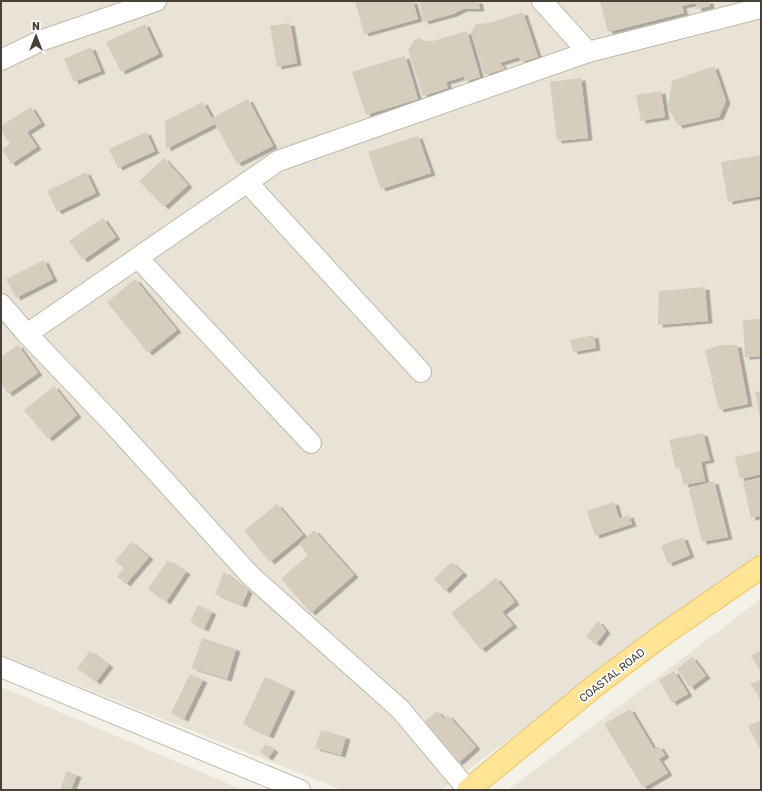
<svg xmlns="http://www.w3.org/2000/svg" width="762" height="791" font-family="Rubik,sans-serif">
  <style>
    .residential { fill: #e8e3d6 }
    .building { fill: #d6cdbd; filter: url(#shadow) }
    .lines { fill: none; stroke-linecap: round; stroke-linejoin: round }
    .minor-casing { stroke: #c0b9aa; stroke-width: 22 }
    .major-casing { stroke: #e6c364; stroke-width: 24 }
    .minor { stroke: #fff; stroke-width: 20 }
    .major { stroke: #ffe496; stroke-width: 22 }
    .labels { text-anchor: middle; stroke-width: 3.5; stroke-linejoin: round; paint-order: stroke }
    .street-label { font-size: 11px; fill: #484236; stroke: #fff }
  </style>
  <defs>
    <filter id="shadow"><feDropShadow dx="4.5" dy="2.5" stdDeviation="0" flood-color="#0004"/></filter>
  </defs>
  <rect width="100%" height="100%" fill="#f4f1e8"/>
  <g class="residential">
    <polygon points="1,1 761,1 761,553 441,790 342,790 1,655"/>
    <polygon points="761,599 761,790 508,790"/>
    <polygon points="1,687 243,790 1,790"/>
  </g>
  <g class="building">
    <polygon points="355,1 413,1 418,19 364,34"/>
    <polygon points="419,1 478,1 480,9 463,9 453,14 424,22"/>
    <polygon points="603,1 709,1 710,6 697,9 696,3 682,6 684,13 608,32 600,2"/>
    <polygon points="523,12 538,57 521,62 519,57 500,63 505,69 485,75 471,33 476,24 489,23"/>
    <polygon points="290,23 297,63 277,67 270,26"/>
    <polygon points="145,24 159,54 121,72 106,42"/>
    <polygon points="467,31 480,77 463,82 465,76 446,82 448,88 423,96 408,50 414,40 420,38 423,41 433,41"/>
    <polygon points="91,47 101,71 74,82 64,59"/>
    <polygon points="405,56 418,99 366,115 352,72"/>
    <polygon points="714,66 726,101 719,117 678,126 668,107 672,81"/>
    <polygon points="581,78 588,138 557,141 550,82"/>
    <polygon points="661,91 665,117 641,121 636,95"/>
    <polygon points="248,99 273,146 237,164 212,118"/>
    <polygon points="203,102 215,124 166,149 165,121"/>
    <polygon points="31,107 41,123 27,132 37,147 11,164 2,149 10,144 1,131 1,126"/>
    <polygon points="146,132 155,151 118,168 109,149"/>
    <polygon points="418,136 431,173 381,189 368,152"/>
    <polygon points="761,155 761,196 728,202 721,162"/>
    <polygon points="164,158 188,185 164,207 139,181"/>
    <polygon points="86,172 96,193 57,212 47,191"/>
    <polygon points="103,218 116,237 83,260 69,241"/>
    <polygon points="44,260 53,279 16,298 6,279"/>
    <polygon points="135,279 177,330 148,353 107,302"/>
    <polygon points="705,287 708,321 658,325 659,291"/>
    <polygon points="761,319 761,356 745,357 743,320"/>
    <polygon points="594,335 596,348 573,352 570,340"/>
    <polygon points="18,345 38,373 8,394 1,383 1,357"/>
    <polygon points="722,345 737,345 748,404 719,410 705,350"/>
    <polygon points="54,386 77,415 48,439 24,410"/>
    <polygon points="761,391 761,417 760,417 755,392"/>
    <polygon points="703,433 710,460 701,462 705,481 684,485 680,468 676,469 669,440"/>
    <polygon points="761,451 761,474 740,479 735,457"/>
    <polygon points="761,478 761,516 751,518 743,482"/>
    <polygon points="714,481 728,537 702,542 689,489"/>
    <polygon points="614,502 619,518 629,515 632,524 595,536 587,511"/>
    <polygon points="277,504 303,535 270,562 244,531"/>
    <polygon points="314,530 354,575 311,613 281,579 308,555 299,544"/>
    <polygon points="683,537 690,555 668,564 661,546"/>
    <polygon points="131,542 149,557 126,584 117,577 124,568 115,561"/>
    <polygon points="168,560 186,572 166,602 148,589"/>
    <polygon points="451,562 463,573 445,591 434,579"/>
    <polygon points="224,572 248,591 242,605 215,594"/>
    <polygon points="496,578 515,602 502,612 513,625 481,650 451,613"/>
    <polygon points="198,605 212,612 204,629 190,622"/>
    <polygon points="598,621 606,631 596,644 586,637"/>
    <polygon points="202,638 236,649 227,679 192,668"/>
    <polygon points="761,650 761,672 751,656"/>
    <polygon points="90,651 109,665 96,682 77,668"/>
    <polygon points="692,657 706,676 690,688 677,669"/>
    <polygon points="674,671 688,694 672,703 659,680"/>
    <polygon points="190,674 203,680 184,719 171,713"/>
    <polygon points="265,677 291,689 269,736 243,724"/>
    <polygon points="761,679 761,701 750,683 754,683"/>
    <polygon points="630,709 654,749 659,746 665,755 659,759 668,773 643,788 604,724"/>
    <polygon points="437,711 444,719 448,715 476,747 458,763 423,723"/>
    <polygon points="761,720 761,751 748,726"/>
    <polygon points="321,730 346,737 341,755 315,748"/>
    <polygon points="266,744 274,750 268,758 260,752"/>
    <polygon points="67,771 77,775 71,790 60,790"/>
  </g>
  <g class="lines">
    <defs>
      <g id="minor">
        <polyline points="542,1 588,52"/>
        <polyline points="1,60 40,41 156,1"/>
        <polyline points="247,182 421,372"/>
        <polyline points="138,258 311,443"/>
        <polyline points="1,304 27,334 114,425 251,576 400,709 468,790"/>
        <polyline points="27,334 278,161 588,52 761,8"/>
        <polyline points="1,667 300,790"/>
      </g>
      <polyline id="major" points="468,790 596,685 664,634 761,567"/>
    </defs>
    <use href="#minor" class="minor-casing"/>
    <use href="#major" class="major-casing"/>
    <use href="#minor" class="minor"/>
    <use href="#major" class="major"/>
  </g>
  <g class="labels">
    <g class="street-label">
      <text transform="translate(612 675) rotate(-38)" y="4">COASTAL ROAD</text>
    </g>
  </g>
  <rect width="762" height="791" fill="none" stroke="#484236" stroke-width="4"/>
  <g transform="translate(36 36)" stroke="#ffffff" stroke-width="3" paint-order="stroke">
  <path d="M0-3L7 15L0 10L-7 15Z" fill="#484236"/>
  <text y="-6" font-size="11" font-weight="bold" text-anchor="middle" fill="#484236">N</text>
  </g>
</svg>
